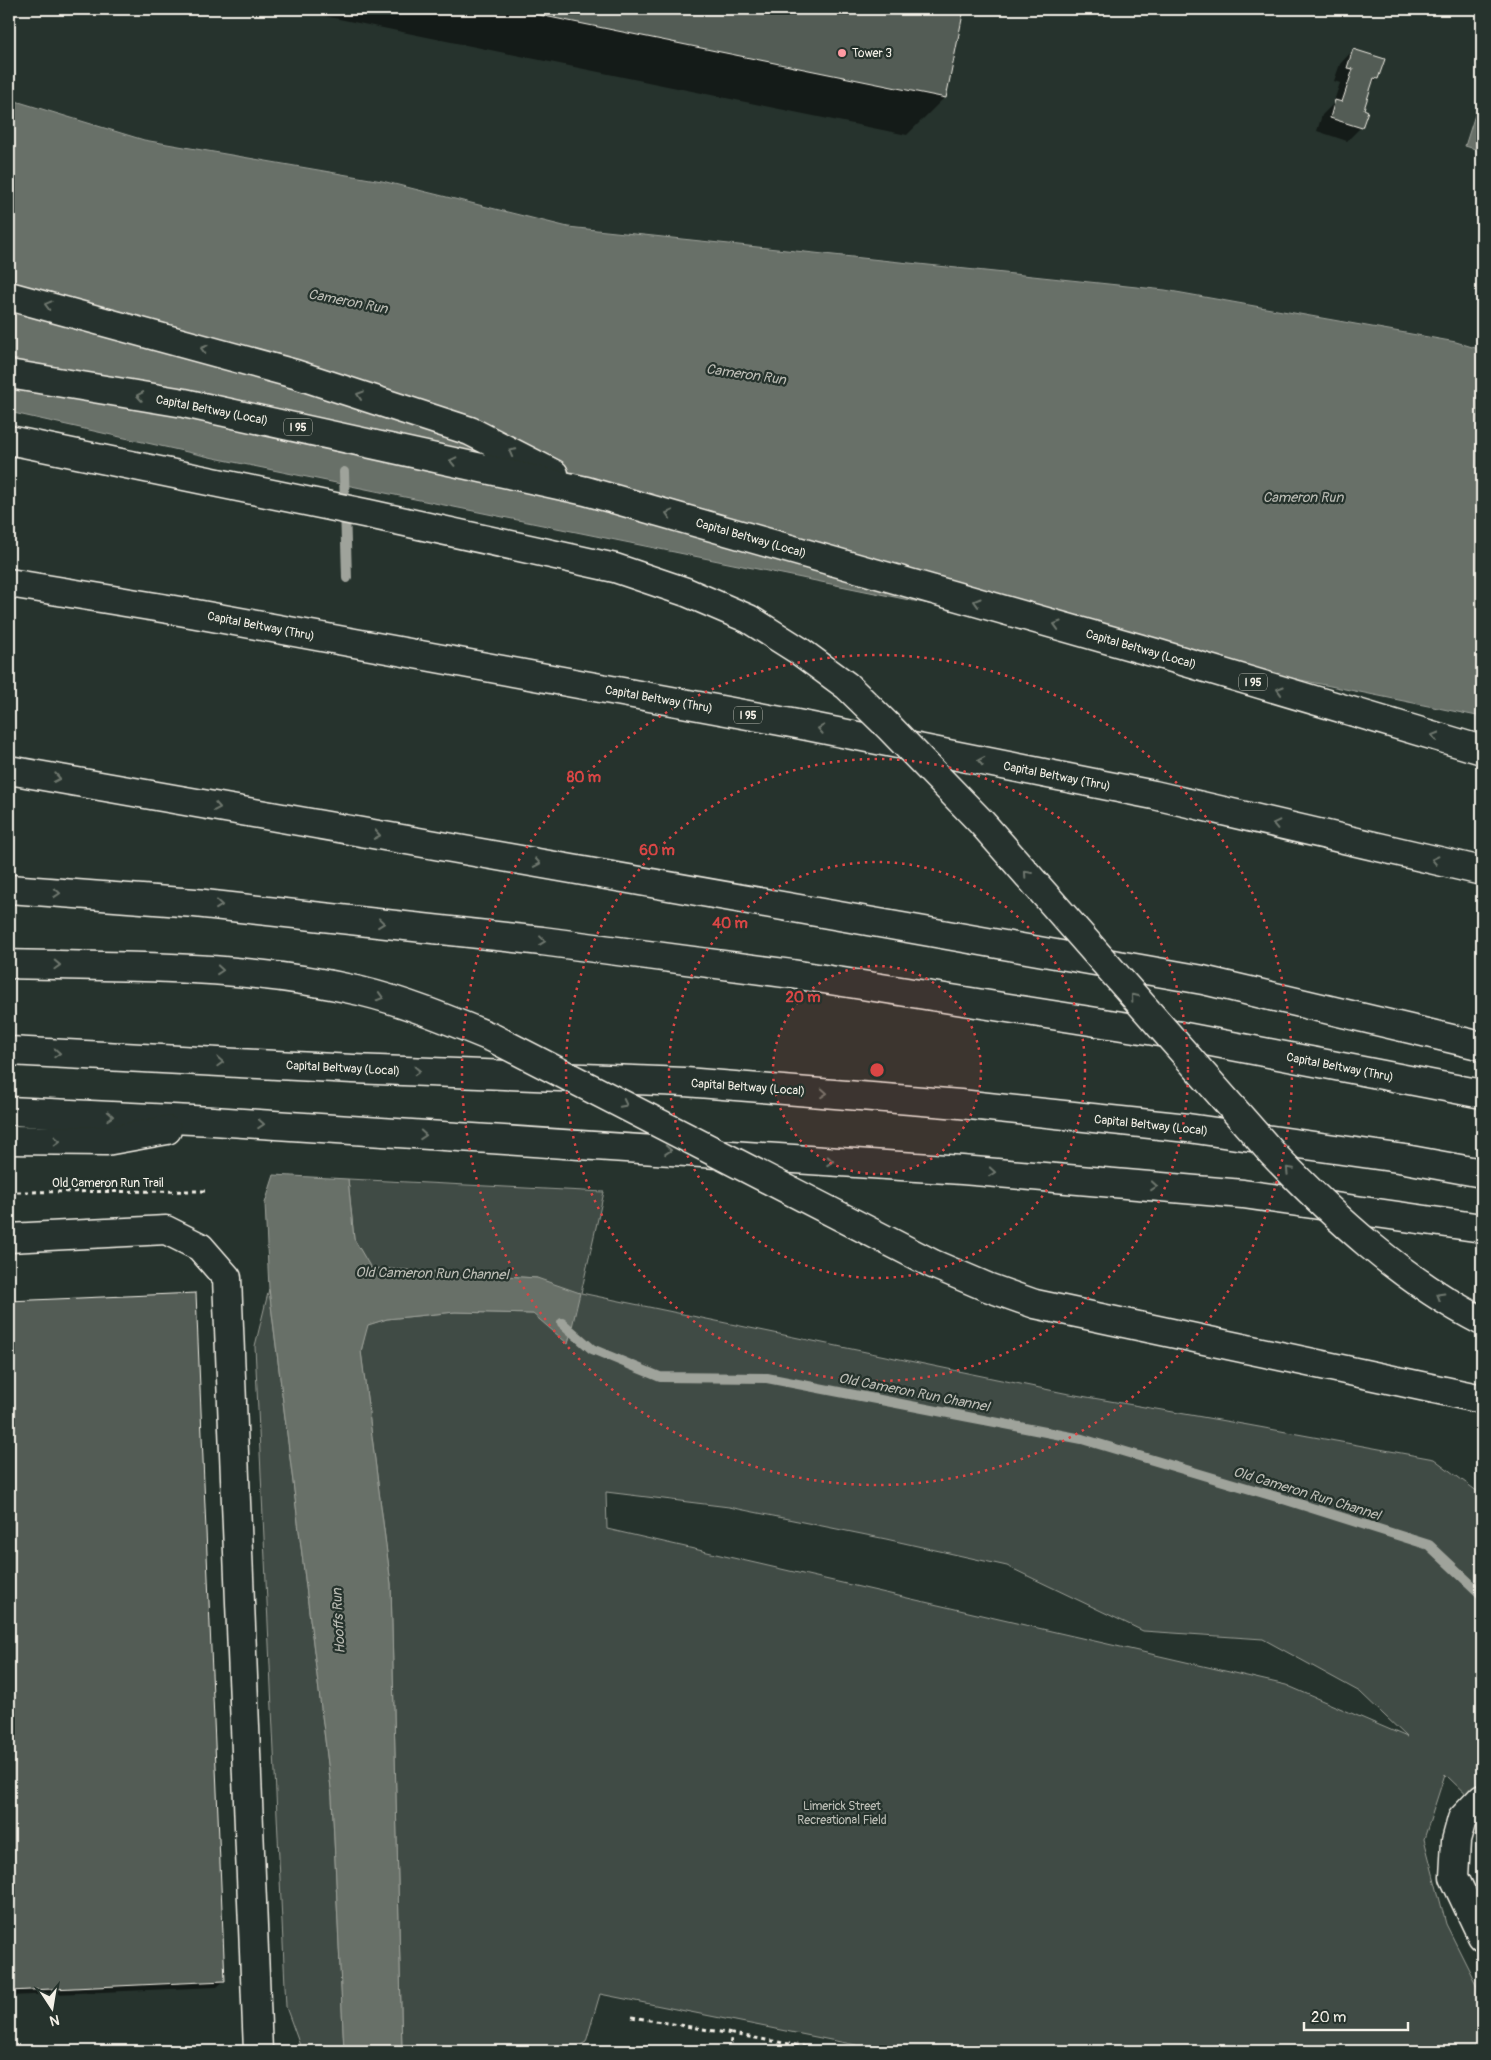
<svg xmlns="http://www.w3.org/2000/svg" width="1491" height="2060" font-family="Pangolin,sans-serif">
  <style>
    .green { fill: #414b45; stroke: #9a9e96; fill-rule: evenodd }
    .water { fill: #676f68; stroke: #9fa39b }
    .shadow { fill: #0007 }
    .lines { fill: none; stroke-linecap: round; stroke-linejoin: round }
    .stream { stroke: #9fa39b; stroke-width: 10 }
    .building { fill: #525c55; stroke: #f4f1e8 }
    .minor-casing { stroke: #f4f1e8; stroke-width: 31 }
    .highway-casing { stroke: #f4f1e8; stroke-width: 31 }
    .path { stroke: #f4f1e8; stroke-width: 3; stroke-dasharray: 4 4; stroke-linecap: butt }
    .minor { stroke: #26332d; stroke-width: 28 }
    .highway { stroke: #26332d; stroke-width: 28 }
    .highway-bridge-casing { stroke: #f4f1e8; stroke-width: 31; stroke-linecap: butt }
    .highway-bridge { stroke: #26332d; stroke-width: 28 }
    .oneway { stroke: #6e766e }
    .ring { fill: none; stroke: #da4645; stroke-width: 2.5; stroke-dasharray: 2.5 5 }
    .poi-dot { fill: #ff9aa2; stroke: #26332d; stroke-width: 2 }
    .labels { text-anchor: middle; stroke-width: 4.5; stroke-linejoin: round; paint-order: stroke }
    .shield { fill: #26332d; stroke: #b6b8b0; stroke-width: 1 }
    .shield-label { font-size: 11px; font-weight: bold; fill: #f4f1e8 }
    .poi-label { font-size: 12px; fill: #f4f1e8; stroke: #26332d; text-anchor: start }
    .street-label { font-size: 12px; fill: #f4f1e8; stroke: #26332d }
    .park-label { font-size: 12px; fill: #bebfb7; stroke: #26332d }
    .water-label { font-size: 14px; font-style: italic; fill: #bcbdb5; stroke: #26332d }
    .centre { fill: #da4645; stroke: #26332d; stroke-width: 2.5 }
    .ring-label { font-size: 15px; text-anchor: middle; font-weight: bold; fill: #da4645; stroke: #26332d; stroke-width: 4.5; stroke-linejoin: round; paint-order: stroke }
  </style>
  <rect width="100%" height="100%" fill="#26332d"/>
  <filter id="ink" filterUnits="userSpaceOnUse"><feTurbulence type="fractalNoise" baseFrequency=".02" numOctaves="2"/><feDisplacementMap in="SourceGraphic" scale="10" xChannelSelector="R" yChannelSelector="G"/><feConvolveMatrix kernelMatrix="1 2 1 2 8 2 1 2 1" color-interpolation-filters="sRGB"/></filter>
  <g filter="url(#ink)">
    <g class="green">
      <path d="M 348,1179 L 604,1192 L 581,1293 L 1064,1393 L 1248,1425 L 1434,1459 L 1482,1495 L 1482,1810 L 1445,1774 L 1424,1839 L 1446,1924 L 1482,1996 L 1482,2051 L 886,2051 L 600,1994 L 586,2042 L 569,2051 L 402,2051 L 391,1584 L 361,1352 L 367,1325 L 387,1319 L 455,1312 L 533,1314 L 537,1278 L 370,1268 L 354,1239 ZM 606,1492 L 729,1507 L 886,1539 L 1007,1566 L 1143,1631 L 1263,1639 L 1360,1692 L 1407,1737 L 1286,1685 L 607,1529 Z"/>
      <polygon points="269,1289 332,1796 344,2051 302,2051 286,2007 255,1346"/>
    </g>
    <g class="water">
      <polygon points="1481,96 1482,96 1482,151 1465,146"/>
      <polygon points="9,99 144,140 382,181 568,227 1165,290 1456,342 1482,350 1482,717 214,458 9,412"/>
      <polygon points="274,1175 348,1179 354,1239 371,1268 537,1278 580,1293 568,1344 533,1314 455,1312 387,1319 368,1325 361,1351 391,1584 402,2051 344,2051 332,1796 269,1289 265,1203"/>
    </g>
    <g class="shadow">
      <polygon points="290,9 963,9 945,97 907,135"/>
      <polygon points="1353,50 1377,79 1370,85 1362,110 1361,127 1347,141 1317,131 1322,115 1333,104 1340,83 1334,81 1340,64"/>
      <polygon points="195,1295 224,1981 217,1987 9,1996 9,1303"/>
    </g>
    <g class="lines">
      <g class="stream">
        <polyline points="344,472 347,578"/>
        <polyline points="562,1323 592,1349 660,1377 767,1378 1082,1439 1277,1497 1429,1545 1482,1595"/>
      </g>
    </g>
    <g class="building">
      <polygon points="510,9 964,9 946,98"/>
      <polygon points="1353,49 1385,59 1378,79 1374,78 1364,109 1368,111 1362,128 1330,118 1335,100 1342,102 1353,69 1347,68"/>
      <polygon points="196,1293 225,1981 9,1991 9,1301"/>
    </g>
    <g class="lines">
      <defs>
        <g id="minor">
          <polyline points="9,1238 166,1230 200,1247 227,1278 258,2051"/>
          <polyline points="1482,1798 1462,1819 1456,1841 1454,1877 1482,1936"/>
        </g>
        <g id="highway">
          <polyline points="9,296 295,374 470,431 554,474"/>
          <polyline points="9,374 184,403 586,491 1159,654 1482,750"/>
          <polyline points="9,583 174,610 797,724 1154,795 1482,871"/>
          <polyline points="9,770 1203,980 1482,1046"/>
          <polyline points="9,889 195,903 542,941 792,974 1154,1031 1482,1094"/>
          <polyline points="9,1051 353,1069 685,1082 960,1104 1188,1128 1405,1159 1482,1173"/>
          <polyline points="9,1111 213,1121 962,1170 1243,1194 1482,1228"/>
          <polyline points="9,1140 106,1141 167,1130"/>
        </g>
      </defs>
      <use href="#minor" class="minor-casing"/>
      <use href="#highway" class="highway-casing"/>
      <g class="path">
        <polyline points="9,1192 207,1191"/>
        <polyline points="632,2017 732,2034"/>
        <polyline points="729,2051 732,2034 830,2051"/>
      </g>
      <use href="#minor" class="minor"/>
      <use href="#highway" class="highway"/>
      <defs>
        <g id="highway-bridge">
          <path d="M 9,440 L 369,514 L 615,568 L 686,592 L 749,619 L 798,650 L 847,686 L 890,728 L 982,823 L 1272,1153 C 1334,1217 1402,1280 1482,1321"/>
          <path d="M 9,964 C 126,967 245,964 360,991 C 406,1002 449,1020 493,1038 L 933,1264 L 987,1287 L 1035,1304 L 1482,1399"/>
        </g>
      </defs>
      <use href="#highway-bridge" class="highway-bridge-casing"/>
      <use href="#highway-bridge" class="highway-bridge"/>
    </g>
    <defs><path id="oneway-chevron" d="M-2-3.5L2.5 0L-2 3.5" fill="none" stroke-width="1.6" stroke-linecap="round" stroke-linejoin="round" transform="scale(1.25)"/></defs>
    <g class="oneway">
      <use href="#oneway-chevron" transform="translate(48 305) rotate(-165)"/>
      <use href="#oneway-chevron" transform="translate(204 349) rotate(-165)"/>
      <use href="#oneway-chevron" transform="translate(360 395) rotate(-162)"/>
      <use href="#oneway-chevron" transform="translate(140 396) rotate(-170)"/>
      <use href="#oneway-chevron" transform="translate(512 452) rotate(-152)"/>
      <use href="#oneway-chevron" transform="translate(453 461) rotate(-167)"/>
      <use href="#oneway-chevron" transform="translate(669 514) rotate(-164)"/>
      <use href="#oneway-chevron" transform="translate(977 602) rotate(-164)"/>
      <use href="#oneway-chevron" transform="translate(1057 625) rotate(-164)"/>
      <use href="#oneway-chevron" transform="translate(1280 690) rotate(-163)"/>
      <use href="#oneway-chevron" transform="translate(821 729) rotate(-169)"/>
      <use href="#oneway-chevron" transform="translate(1435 736) rotate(-164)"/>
      <use href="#oneway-chevron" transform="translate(981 761) rotate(-169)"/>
      <use href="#oneway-chevron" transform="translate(57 778) rotate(10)"/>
      <use href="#oneway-chevron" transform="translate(217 807) rotate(10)"/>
      <use href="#oneway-chevron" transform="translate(1276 824) rotate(-167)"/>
      <use href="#oneway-chevron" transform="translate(377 835) rotate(10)"/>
      <use href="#oneway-chevron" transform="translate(1435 860) rotate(-167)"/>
      <use href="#oneway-chevron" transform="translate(537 863) rotate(10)"/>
      <use href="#oneway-chevron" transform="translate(1027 874) rotate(-131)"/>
      <use href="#oneway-chevron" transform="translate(57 893) rotate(4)"/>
      <use href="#oneway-chevron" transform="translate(219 905) rotate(6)"/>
      <use href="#oneway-chevron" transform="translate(381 923) rotate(6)"/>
      <use href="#oneway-chevron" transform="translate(542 941) rotate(7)"/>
      <use href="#oneway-chevron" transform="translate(57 965) rotate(2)"/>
      <use href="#oneway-chevron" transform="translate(220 970) rotate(5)"/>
      <use href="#oneway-chevron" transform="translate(380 997) rotate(17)"/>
      <use href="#oneway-chevron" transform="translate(1134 997) rotate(-131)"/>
      <use href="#oneway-chevron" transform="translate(57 1053) rotate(3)"/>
      <use href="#oneway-chevron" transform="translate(220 1062) rotate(3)"/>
      <use href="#oneway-chevron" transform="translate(417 1071) rotate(2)"/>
      <use href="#oneway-chevron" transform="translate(824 1093) rotate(4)"/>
      <use href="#oneway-chevron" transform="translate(624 1104) rotate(27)"/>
      <use href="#oneway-chevron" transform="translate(110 1116) rotate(3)"/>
      <use href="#oneway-chevron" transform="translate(261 1124) rotate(4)"/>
      <use href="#oneway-chevron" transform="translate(423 1135) rotate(4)"/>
      <use href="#oneway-chevron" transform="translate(57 1141) rotate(1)"/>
      <use href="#oneway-chevron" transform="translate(668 1150) rotate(4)"/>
      <use href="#oneway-chevron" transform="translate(830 1161) rotate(4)"/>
      <use href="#oneway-chevron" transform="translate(1289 1170) rotate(-134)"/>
      <use href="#oneway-chevron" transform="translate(992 1172) rotate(5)"/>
      <use href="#oneway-chevron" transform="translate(1154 1186) rotate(5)"/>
      <use href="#oneway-chevron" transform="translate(1440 1296) rotate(-149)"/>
    </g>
  </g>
  <circle cx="877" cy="1070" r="104" fill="#da4645" fill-opacity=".12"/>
  <g class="ring">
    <circle cx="877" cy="1070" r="104"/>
    <circle cx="877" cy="1070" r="208"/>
    <circle cx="877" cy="1070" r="311"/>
    <circle cx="877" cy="1070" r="415"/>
  </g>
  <circle class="poi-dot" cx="842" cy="53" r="5"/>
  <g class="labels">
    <g class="shield">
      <rect x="284" y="418.5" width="28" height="17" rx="4"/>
      <rect x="1239" y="673.5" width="28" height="17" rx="4"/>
      <rect x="734" y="706.5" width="28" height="17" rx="4"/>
    </g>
    <g class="shield-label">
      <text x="298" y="431">I 95</text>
      <text x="1253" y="686">I 95</text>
      <text x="748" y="719">I 95</text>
    </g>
    <g class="poi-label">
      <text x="852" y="57">Tower 3</text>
    </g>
    <g class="street-label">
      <text transform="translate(212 410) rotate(11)" y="4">Capital Beltway (Local)</text>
      <text transform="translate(751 538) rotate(16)" y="4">Capital Beltway (Local)</text>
      <text transform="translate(261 626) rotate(11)" y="4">Capital Beltway (Thru)</text>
      <text transform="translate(1141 649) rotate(16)" y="4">Capital Beltway (Local)</text>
      <text transform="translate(659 699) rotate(10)" y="4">Capital Beltway (Thru)</text>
      <text transform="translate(1057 776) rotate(11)" y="4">Capital Beltway (Thru)</text>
      <text transform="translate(1340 1067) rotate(11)" y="4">Capital Beltway (Thru)</text>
      <text transform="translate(343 1068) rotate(3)" y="4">Capital Beltway (Local)</text>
      <text transform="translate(748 1087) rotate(4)" y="4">Capital Beltway (Local)</text>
      <text transform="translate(1151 1125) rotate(6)" y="4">Capital Beltway (Local)</text>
      <text x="108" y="1187">Old Cameron Run Trail</text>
    </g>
    <g class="park-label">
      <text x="842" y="1810">Limerick Street<tspan x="842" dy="14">Recreational Field</tspan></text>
    </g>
    <g class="water-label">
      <text transform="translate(348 301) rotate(11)" y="5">Cameron Run</text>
      <text transform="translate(746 374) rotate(8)" y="5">Cameron Run</text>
      <text x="1303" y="502">Cameron Run</text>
      <text transform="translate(432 1273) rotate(1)" y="5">Old Cameron Run Channel</text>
      <text transform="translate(914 1392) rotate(11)" y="5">Old Cameron Run Channel</text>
      <text transform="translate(1307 1493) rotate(17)" y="5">Old Cameron Run Channel</text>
      <text transform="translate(338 1621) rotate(-93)" y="5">Hooffs Run</text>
    </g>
  </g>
  <circle cx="877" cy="1070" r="8" class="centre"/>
  <g class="ring-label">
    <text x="584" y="782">80 m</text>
    <text x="657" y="855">60 m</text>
    <text x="730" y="928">40 m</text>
    <text x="803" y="1002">20 m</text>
  </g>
  <rect width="1491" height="2060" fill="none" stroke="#26332d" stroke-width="30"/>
  <rect x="15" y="15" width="1461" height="2030" fill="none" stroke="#f4f1e8" stroke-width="2" filter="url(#ink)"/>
  <g transform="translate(52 2008) rotate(168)" stroke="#26332d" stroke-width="4" paint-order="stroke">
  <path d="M0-4L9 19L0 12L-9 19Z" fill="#f4f1e8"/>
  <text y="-8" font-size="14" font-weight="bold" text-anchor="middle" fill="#f4f1e8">N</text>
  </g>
  <path d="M1304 2022v8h104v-8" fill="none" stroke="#f4f1e8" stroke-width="2.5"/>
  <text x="1311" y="2022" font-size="15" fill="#f4f1e8" stroke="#26332d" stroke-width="4" paint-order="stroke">20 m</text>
</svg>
